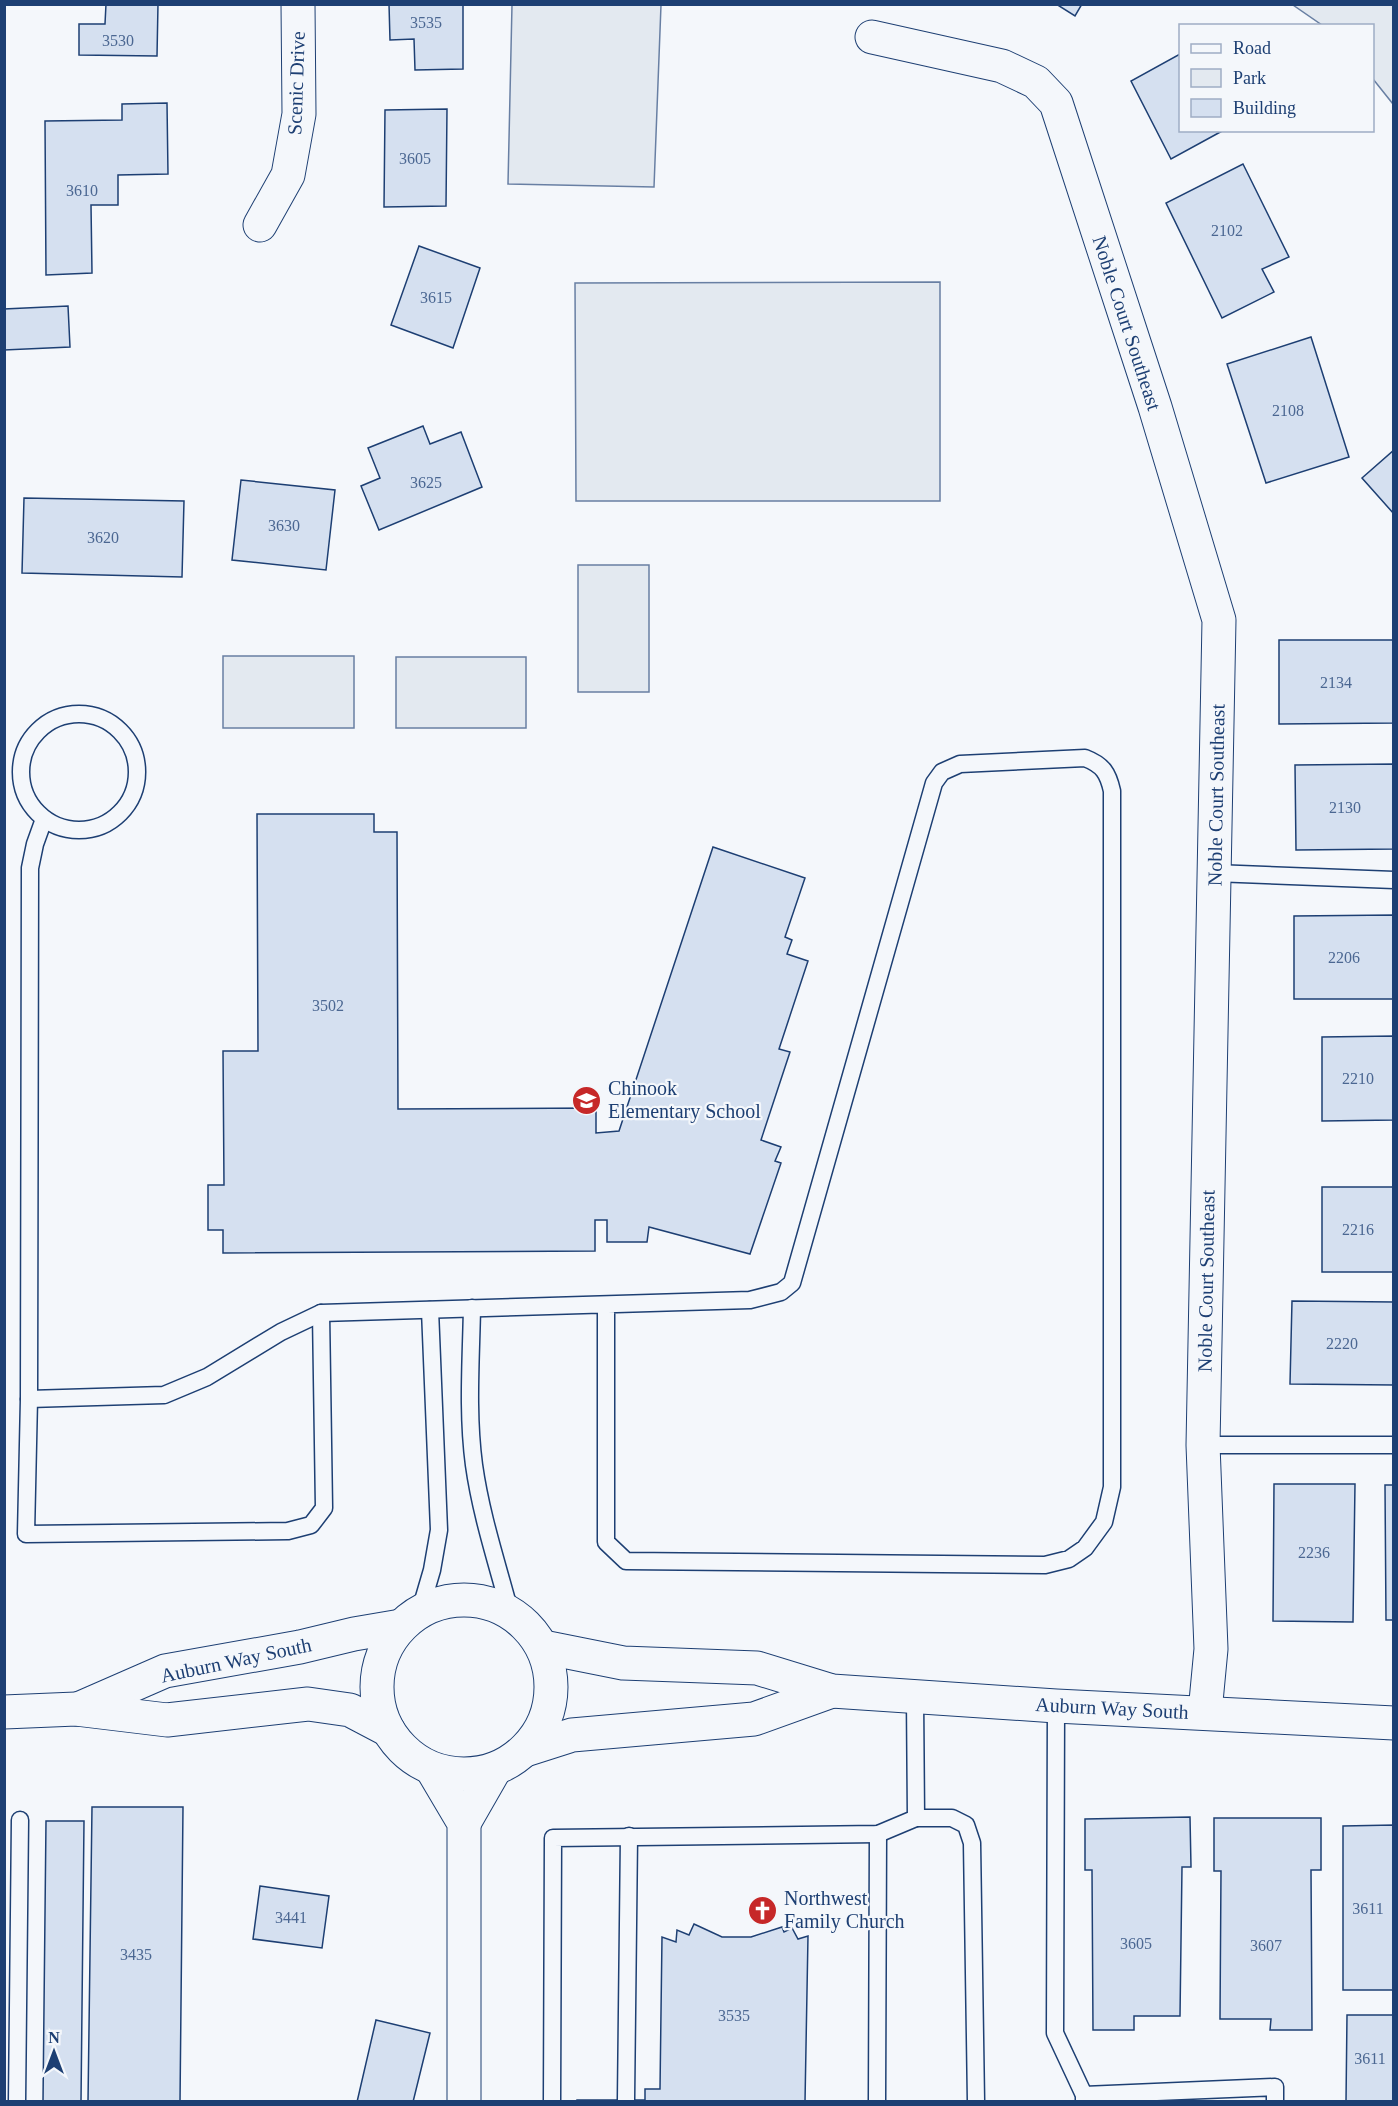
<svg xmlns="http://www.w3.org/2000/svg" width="1398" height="2106" font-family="'Times New Roman',serif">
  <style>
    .green { fill: #e3e9f0; stroke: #687fa3; stroke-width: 1.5 }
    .building { fill: #d5e0f0; stroke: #1d3f73; stroke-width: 1.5 }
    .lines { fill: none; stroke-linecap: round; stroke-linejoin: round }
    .lane-casing { stroke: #1d3f73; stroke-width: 19 }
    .street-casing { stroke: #1d3f73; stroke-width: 35 }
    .secondary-casing { stroke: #1d3f73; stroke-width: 35 }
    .lane { stroke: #f4f7fb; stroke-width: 16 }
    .street { stroke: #f4f7fb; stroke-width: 33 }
    .secondary { stroke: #f4f7fb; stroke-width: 33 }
    .labels { text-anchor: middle; stroke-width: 4.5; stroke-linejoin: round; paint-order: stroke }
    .number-label { font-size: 16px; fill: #4b6792 }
    .street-label { font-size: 20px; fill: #1d3f73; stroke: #f4f7fb }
    .poi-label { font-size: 20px; fill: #1d3f73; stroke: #f4f7fb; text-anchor: start }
  </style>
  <rect width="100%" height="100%" fill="#f4f7fb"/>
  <g class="green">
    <polygon points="512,5 661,5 654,187 508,184"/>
    <polygon points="1293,5 1393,5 1393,104 1373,79 1372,26 1322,25"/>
    <polygon points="940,282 940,501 576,501 575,283"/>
    <rect x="578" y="565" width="71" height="127"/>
    <rect x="223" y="656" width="131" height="72"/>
    <rect x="396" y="657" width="130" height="71"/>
  </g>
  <g class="building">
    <polygon points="106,4 158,4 157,56 79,55 79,24 105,24"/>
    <polygon points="389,4 463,4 463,69 415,70 414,39 390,40"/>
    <polygon points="1056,4 1082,4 1075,16"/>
    <polygon points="1180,54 1180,130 1224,130 1171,159 1131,81"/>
    <polygon points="167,103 168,174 118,175 118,205 91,205 92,273 46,275 45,121 122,120 122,104"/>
    <polygon points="447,109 446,206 384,207 385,110"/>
    <polygon points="1243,164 1289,257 1262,269 1274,292 1222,318 1166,203"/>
    <polygon points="419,246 480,268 453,348 391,325"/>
    <polygon points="68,306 70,347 4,350 4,309"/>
    <polygon points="1311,337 1349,457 1266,483 1227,364"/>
    <polygon points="423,426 430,444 461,432 482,487 379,530 361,486 380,478 368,448"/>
    <polygon points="1394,450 1394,514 1362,478"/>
    <polygon points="241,480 335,490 326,570 232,560"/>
    <polygon points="24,498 184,501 182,577 22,573"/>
    <polygon points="1279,640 1394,640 1394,723 1279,724"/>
    <polygon points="1394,764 1394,849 1296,850 1295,765"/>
    <polygon points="257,814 374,814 374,832 397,832 398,1109 596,1108 596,1133 619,1131 713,847 805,878 785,937 792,940 787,954 808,961 779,1049 790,1052 761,1140 781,1147 775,1161 781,1163 750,1254 649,1227 647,1242 607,1242 607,1220 595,1220 595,1251 223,1253 223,1230 208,1230 208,1185 224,1185 223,1051 258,1051"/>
    <polygon points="1394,915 1394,999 1294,999 1294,916"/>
    <polygon points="1394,1036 1394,1120 1322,1121 1322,1037"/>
    <rect x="1322" y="1187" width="72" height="85"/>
    <polygon points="1292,1301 1394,1302 1394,1385 1290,1384"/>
    <polygon points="1274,1484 1355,1484 1353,1622 1273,1621"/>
    <polygon points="1385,1485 1394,1485 1394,1620 1386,1620"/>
    <polygon points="92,1807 183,1807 180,2102 88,2102"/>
    <polygon points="1190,1817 1191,1867 1182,1867 1180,2016 1134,2016 1134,2030 1093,2030 1092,1870 1085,1870 1085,1819"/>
    <polygon points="1214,1818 1321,1818 1321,1870 1311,1870 1312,2030 1270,2030 1271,2019 1220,2019 1221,1871 1214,1871"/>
    <polygon points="46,1821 84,1821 81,2102 43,2102"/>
    <polygon points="1394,1825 1394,1990 1343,1990 1343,1826"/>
    <polygon points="260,1886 329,1896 322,1948 253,1939"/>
    <polygon points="694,1924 722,1937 751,1937 782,1927 784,1932 792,1928 798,1939 808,1936 805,2102 577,2102 577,2100 645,2100 645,2089 660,2089 662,1937 676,1942 677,1930 689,1935"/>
    <polygon points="1347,2015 1394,2015 1394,2102 1346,2102"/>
    <polygon points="376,2020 430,2033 413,2102 357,2102"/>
  </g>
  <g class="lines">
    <defs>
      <g id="lane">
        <circle cx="79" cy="772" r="58"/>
        <polyline points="44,819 35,844 30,868 29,1399 26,1534 288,1531 311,1525 324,1508 321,1313"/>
        <polyline points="1214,873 1394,880"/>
        <path d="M 472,1308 C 471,1360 467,1413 474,1465 C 481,1515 497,1563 510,1612"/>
        <path d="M 29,1399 L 164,1395 L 207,1377 L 281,1332 L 321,1313 L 750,1300 L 781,1292 L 792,1283 L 934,783 L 942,772 L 960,764 L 1085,758 C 1103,765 1108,773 1112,791 L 1112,1487 L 1104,1522 L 1085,1548 L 1069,1559 L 1045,1565 L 626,1561 L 606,1542 L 606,1305"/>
        <polyline points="1203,1445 1394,1445"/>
        <polyline points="420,1611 432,1570 439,1530 430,1310"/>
        <polyline points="1056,1706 1055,2033 1084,2095 1084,2102"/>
        <polyline points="916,1818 952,1818 966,1825 972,1843 976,2102"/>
        <polyline points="1084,2095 1275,2087 1275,2102"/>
        <polyline points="626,2100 629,1836"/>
        <polyline points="17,2102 20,1820"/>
        <polyline points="552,2102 553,1838 878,1834 916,1818 915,1698"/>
        <polyline points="877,2102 878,1834"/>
      </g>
      <g id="street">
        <polyline points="872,37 1002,66 1036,82 1056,103 1155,407 1219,620 1203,1445 1211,1649 1205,1712"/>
        <polyline points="260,225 288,175 299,114 298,4"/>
        <polyline points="432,1769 464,1823 464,2102"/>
        <polyline points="464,1823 495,1769"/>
      </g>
      <g id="secondary">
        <circle cx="464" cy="1687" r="87"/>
        <polyline points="543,1647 623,1663 757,1668 832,1691 1056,1706 1394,1723"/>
        <polyline points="78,1709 165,1671 300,1647 354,1634 401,1626"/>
        <polyline points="4,1712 76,1709 167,1720 308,1704 350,1710 388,1730"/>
        <polyline points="525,1750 572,1735 754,1719 832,1691"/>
      </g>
    </defs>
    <use href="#lane" class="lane-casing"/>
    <use href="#street" class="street-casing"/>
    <use href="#secondary" class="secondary-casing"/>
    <use href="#lane" class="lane"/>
    <use href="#street" class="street"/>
    <use href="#secondary" class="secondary"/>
  </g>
  <defs>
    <symbol id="school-disc" viewBox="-11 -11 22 22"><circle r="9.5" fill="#c62828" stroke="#f4f7fb"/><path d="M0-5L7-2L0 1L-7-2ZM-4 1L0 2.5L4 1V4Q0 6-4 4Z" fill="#fff"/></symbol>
    <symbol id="church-disc" viewBox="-11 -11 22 22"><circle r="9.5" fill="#c62828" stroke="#f4f7fb"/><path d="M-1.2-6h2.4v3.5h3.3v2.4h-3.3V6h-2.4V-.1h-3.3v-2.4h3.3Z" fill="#fff"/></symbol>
  </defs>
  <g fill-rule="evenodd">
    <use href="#school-disc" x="570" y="1084" width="33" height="33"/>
    <use href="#church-disc" x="746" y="1894" width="33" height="33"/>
  </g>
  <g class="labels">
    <g class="number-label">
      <text x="426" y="28">3535</text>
      <text x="118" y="46">3530</text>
      <text x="415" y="164">3605</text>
      <text x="82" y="196">3610</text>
      <text x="1227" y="236">2102</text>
      <text x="436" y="303">3615</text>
      <text x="1288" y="416">2108</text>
      <text x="426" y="488">3625</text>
      <text x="284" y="531">3630</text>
      <text x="103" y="543">3620</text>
      <text x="1336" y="688">2134</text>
      <text x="1345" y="813">2130</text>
      <text x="1344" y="963">2206</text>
      <text x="328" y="1011">3502</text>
      <text x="1358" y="1084">2210</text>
      <text x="1358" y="1235">2216</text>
      <text x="1342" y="1349">2220</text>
      <text x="1314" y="1558">2236</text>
      <text x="1368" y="1914">3611</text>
      <text x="291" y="1923">3441</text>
      <text x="1136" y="1949">3605</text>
      <text x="1266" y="1951">3607</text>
      <text x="136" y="1960">3435</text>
      <text x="734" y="2021">3535</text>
      <text x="1370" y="2064">3611</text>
    </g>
    <g class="street-label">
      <text transform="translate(296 83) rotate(-88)" y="7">Scenic Drive</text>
      <text transform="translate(1127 323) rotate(72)" y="7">Noble Court Southeast</text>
      <text transform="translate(1216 795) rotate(-89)" y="7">Noble Court Southeast</text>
      <text transform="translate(1206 1281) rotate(-89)" y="7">Noble Court Southeast</text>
      <text transform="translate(236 1660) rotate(-12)" y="7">Auburn Way South</text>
      <text transform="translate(1112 1708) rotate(3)" y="7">Auburn Way South</text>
    </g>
    <g class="poi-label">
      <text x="608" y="1095">Chinook<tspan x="608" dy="23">Elementary School</tspan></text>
      <text x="784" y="1905">Northwest<tspan x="784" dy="23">Family Church</tspan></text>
    </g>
  </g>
  <rect width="1398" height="2106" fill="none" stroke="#1d3f73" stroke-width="12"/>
  <rect x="1179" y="24" width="195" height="108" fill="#f4f7fb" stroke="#9eadc5" stroke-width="1.5"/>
  <rect x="1191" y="44" width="30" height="9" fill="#f4f7fb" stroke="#9eadc5" stroke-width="1.5"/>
  <text x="1233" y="54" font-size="18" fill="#1d3f73">Road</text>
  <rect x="1191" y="69" width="30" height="18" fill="#e3e9f0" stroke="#9eadc5" stroke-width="1.5"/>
  <text x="1233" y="84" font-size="18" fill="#1d3f73">Park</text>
  <rect x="1191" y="99" width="30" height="18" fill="#d5e0f0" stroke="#9eadc5" stroke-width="1.5"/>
  <text x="1233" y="114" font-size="18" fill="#1d3f73">Building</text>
  <g transform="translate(54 2052)" stroke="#f4f7fb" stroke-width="4.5" paint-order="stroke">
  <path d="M0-4.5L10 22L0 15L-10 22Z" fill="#1d3f73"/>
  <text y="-9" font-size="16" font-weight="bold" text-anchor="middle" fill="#1d3f73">N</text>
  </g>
</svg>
